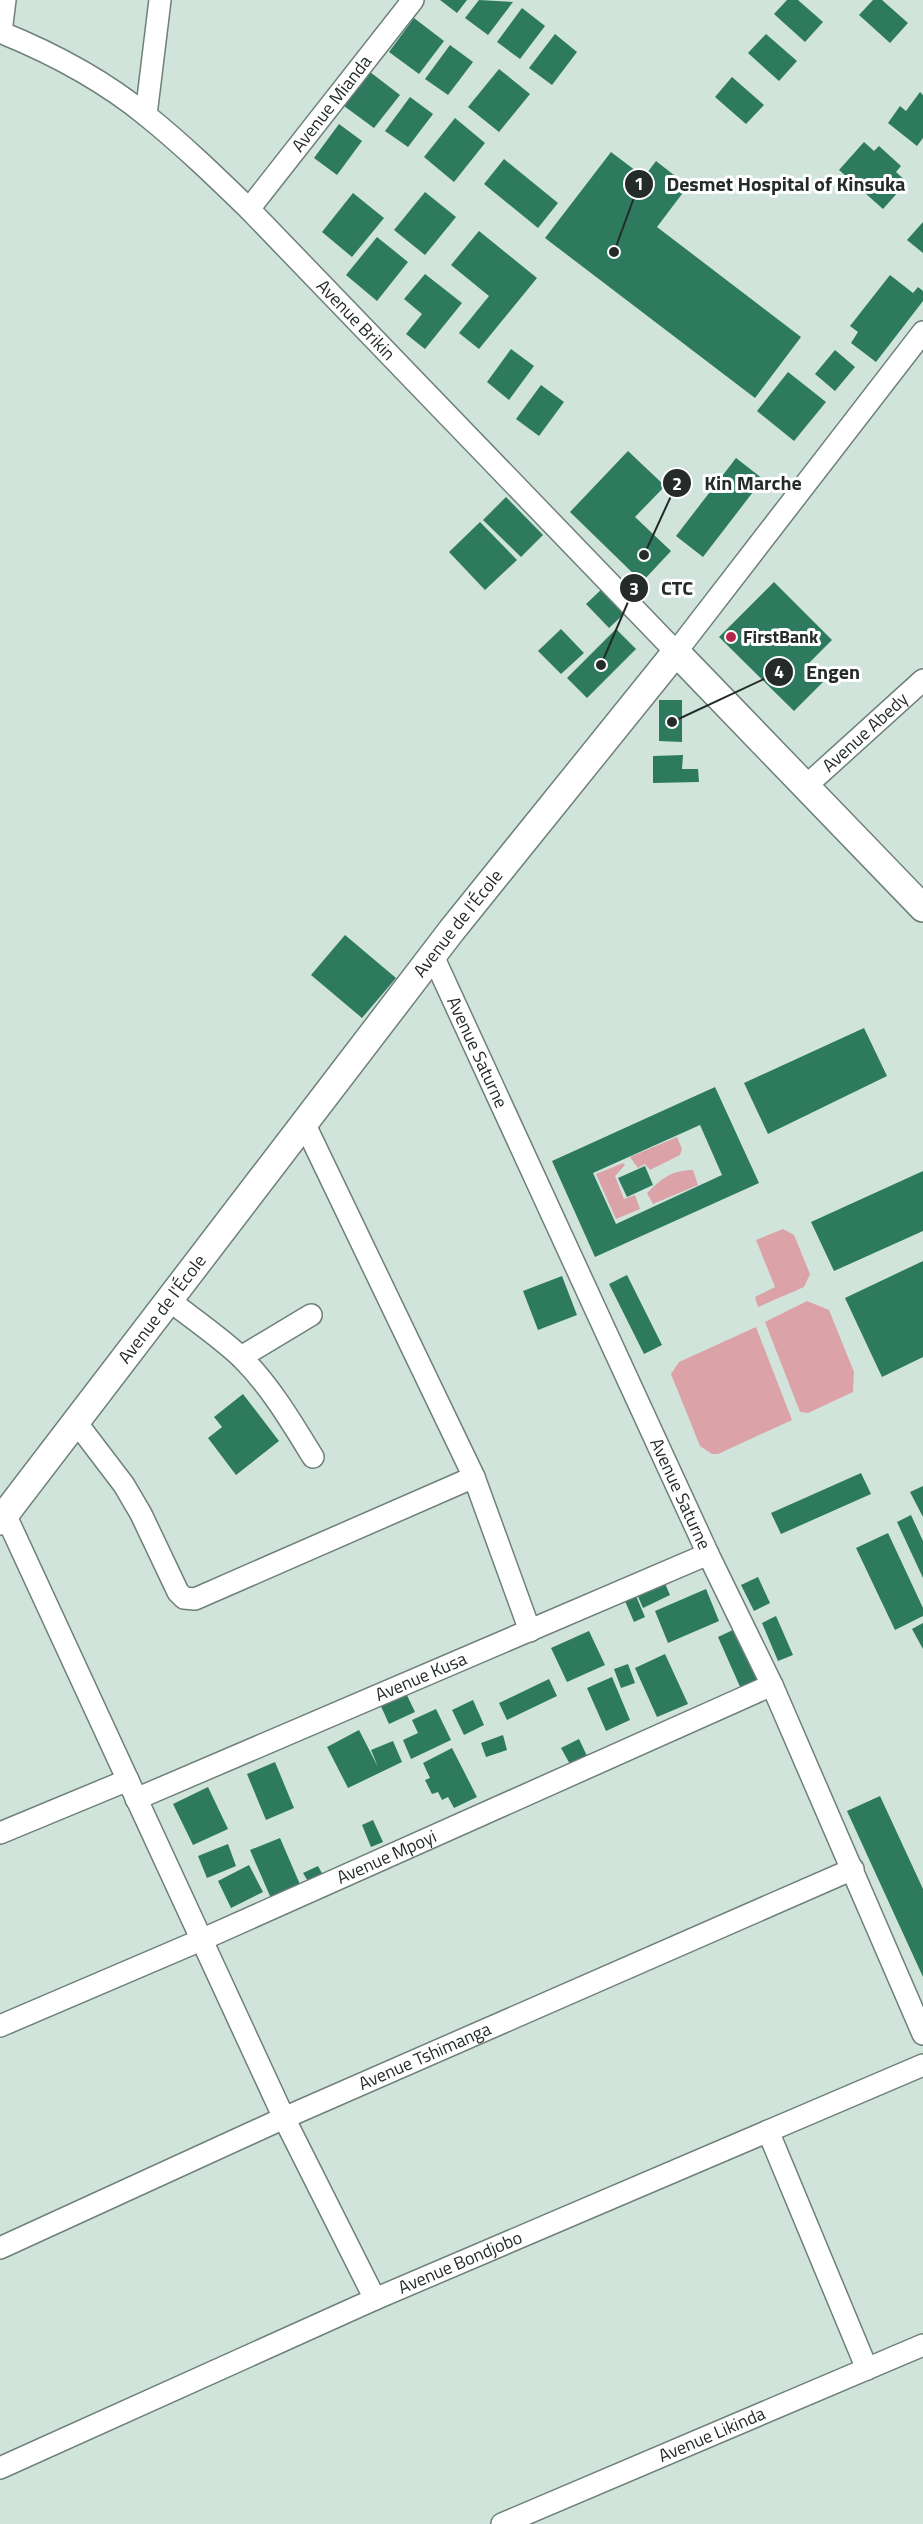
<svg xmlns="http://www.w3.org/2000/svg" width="923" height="2524" font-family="'Titillium Web',sans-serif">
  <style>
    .green { fill: #dba2a8 }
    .building { fill: #2d7a5f; fill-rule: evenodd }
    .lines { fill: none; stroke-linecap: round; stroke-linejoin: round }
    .minor-casing { stroke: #6e8078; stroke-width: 24 }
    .major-casing { stroke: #6e8078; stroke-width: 30 }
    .minor { stroke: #fff; stroke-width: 21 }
    .major { stroke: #fff; stroke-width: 27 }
    .poi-dot { fill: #b6254a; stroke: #fff; stroke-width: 2 }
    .labels { text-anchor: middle; stroke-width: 6; stroke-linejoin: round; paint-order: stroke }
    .street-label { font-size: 18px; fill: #242b28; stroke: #fff }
    .poi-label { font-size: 18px; font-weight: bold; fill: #242b28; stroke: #fff; text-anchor: start }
    .leader { fill: none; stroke: #242b28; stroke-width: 2 }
    .callout-dot { fill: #242b28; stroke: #fff; stroke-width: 2 }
    .mark-label { font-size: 18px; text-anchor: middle; font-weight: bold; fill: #fff }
    .callout-label { font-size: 20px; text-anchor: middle; font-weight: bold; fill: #242b28; stroke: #fff; stroke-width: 6; stroke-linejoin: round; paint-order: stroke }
  </style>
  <rect width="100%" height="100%" fill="#d0e4db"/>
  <g class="green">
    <polygon points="677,1137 682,1149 680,1155 650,1170 645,1164 638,1168 630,1157"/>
    <polygon points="623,1163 625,1165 615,1176 624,1199 635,1195 640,1209 616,1219 596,1174"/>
    <path d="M 693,1170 L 698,1185 L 653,1204 L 647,1193 C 661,1179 672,1170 693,1170 Z"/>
    <polygon points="783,1229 794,1235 810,1274 804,1287 758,1307 755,1297 775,1287 756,1240"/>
    <polygon points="807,1301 829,1310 854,1372 853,1392 808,1413 800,1412 765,1322"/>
    <polygon points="756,1327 792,1420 718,1454 712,1454 700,1446 671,1374 679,1362"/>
  </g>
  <g class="building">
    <polygon points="440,0 467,0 457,13"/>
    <polygon points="479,0 513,2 488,35 465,18"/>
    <polygon points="787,0 798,0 823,22 805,42 774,14"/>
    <polygon points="873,0 882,0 908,23 890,43 859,15"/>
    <polygon points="522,8 545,26 520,59 497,42"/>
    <polygon points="414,18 444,41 419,74 389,52"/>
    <polygon points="555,34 577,52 552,85 529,68"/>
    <polygon points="766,34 797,61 779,81 748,53"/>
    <polygon points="450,45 473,62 448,95 425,79"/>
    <polygon points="499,69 530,94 499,132 468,107"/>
    <polygon points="370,72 400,95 374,128 344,106"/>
    <polygon points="732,77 764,105 746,124 715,97"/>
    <polygon points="920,92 923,95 923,138 917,146 888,123 900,106 906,111"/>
    <polygon points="410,97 433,114 408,147 385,131"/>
    <polygon points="455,118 485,143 454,182 424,157"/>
    <polygon points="339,124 362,141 337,175 314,158"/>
    <polygon points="864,142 874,151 879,146 901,166 896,172 907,182 883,209 839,170"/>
    <polygon points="611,152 644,177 656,161 688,186 657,227 801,337 755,398 545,238"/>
    <polygon points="504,159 558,203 538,228 484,184"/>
    <polygon points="425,192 456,217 425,255 394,230"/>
    <polygon points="353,193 384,218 352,257 322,232"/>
    <polygon points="923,222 923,253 907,240"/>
    <polygon points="479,231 537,278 479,349 459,333 489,296 451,265"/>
    <polygon points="377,237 408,262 377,301 346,275"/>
    <polygon points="425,274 462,303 425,349 406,334 422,314 404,299"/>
    <polygon points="890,275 913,293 918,287 923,291 923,301 876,362 851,343 858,332 850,326"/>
    <polygon points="511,349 534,366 509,400 487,382"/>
    <polygon points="835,350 855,367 835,391 815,374"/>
    <polygon points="788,372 826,402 794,441 757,411"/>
    <polygon points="541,385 564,402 539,436 516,419"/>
    <polygon points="628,451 665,486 635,517 671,551 642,582 570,512"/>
    <polygon points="736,458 763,479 703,557 676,536"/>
    <polygon points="506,497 543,535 521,557 483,520"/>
    <polygon points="480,522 517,560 485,590 449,552"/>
    <polygon points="774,582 832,640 808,664 825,680 794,711 719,637"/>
    <polygon points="604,587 627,611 609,628 586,604"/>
    <polygon points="561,629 584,653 561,674 538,651"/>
    <polygon points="616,629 636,649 587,698 567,678"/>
    <polygon points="659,700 682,700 682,742 659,741"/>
    <polygon points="683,755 682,769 698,769 699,782 653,783 653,756"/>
    <polygon points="345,935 396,978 362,1018 311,975"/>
    <polygon points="864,1028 887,1076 768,1134 744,1083"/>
    <path d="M 715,1087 L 759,1183 L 595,1257 L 552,1161 ZM 700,1125 L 722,1175 L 616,1224 L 593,1173 Z"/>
    <polygon points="645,1166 653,1185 627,1197 618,1178"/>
    <polygon points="923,1171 923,1231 834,1271 811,1222"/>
    <polygon points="923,1261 923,1357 882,1377 845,1298"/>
    <polygon points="627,1275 662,1345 644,1354 609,1284"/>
    <polygon points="562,1276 577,1315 538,1330 523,1291"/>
    <polygon points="243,1394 279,1441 236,1475 208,1438 222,1427 214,1417"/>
    <polygon points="861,1473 871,1494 781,1534 771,1513"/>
    <polygon points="923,1486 923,1517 910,1492"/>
    <polygon points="911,1515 923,1541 923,1578 897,1522"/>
    <polygon points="888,1533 923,1608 923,1616 895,1630 856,1548"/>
    <polygon points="758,1577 770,1603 754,1611 741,1585"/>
    <polygon points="663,1579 670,1595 643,1608 636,1592"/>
    <polygon points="706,1589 719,1621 668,1643 655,1611"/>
    <polygon points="636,1596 645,1617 634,1622 625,1601"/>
    <polygon points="776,1616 793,1655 778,1661 762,1623"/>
    <polygon points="923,1623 923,1649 912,1629"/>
    <polygon points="735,1629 759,1680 741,1689 718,1637"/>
    <polygon points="589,1631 605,1665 567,1682 551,1648"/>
    <polygon points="665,1654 688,1704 657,1717 635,1668"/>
    <polygon points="628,1664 635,1683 621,1688 614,1669"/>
    <polygon points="612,1677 630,1720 606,1731 587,1688"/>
    <polygon points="549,1679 557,1696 507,1720 499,1703"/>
    <polygon points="404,1689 415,1712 389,1724 379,1702"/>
    <polygon points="473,1700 484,1725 464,1735 452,1710"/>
    <polygon points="436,1709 451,1740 411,1759 403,1740 418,1733 412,1720"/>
    <polygon points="359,1730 378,1767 371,1750 393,1741 402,1762 348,1788 327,1747"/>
    <polygon points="503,1735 507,1750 486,1757 481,1743"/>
    <polygon points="579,1739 588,1758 571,1766 561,1748"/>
    <polygon points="452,1748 477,1797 454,1808 448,1797 442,1800 438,1792 432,1794 425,1780 430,1778 423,1763"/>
    <polygon points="275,1762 294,1808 266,1820 247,1774"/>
    <polygon points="208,1787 228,1829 193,1845 173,1804"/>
    <polygon points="880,1796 923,1889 923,1977 847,1811"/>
    <polygon points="373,1820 383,1842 371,1847 362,1825"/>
    <polygon points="280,1838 302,1889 285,1898 270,1896 250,1850"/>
    <polygon points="228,1844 236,1866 207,1878 198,1856"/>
    <polygon points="249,1865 263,1892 231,1908 218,1881"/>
    <polygon points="318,1866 323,1875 309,1883 303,1873"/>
  </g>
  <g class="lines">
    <defs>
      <g id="minor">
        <path id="s1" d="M 0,32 C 52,53 103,80 147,116 C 183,145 216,177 249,209 L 676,652 L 923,332"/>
        <polyline points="1,32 5,0"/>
        <polyline points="146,115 160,0"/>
        <path id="s2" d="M 249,209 L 413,0"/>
        <path id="s3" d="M 806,786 L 923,680"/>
        <path id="s4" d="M 433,956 L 708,1554 L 772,1685 L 923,2034"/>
        <polyline points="305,1125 474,1477 530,1631"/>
        <path d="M 169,1300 C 193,1319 220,1337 242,1358 C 271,1387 292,1423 313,1457"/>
        <polyline points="241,1357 311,1315"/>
        <polyline points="76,1422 124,1485 141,1514 178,1592 184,1598 195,1599 474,1477"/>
        <polyline points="5,1514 284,2118 375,2299"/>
        <path id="s5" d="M 136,1799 L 708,1554"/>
        <polyline points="0,1833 128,1780"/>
        <path id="s6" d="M 0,2026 L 201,1940 L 772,1685"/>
        <polyline points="768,2131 867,2369"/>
        <path id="s7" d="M 0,2248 L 284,2118 L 853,1869"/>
        <path id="s8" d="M 0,2468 L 375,2299 L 923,2065"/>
        <path id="s9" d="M 502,2524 L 923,2345"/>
      </g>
      <g id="major">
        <path id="s10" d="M 0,1521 L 452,930 L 676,652 L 923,908"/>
      </g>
    </defs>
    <use href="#minor" class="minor-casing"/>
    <use href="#major" class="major-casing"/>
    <use href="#minor" class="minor"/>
    <use href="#major" class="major"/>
  </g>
  <circle class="poi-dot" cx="731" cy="637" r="6"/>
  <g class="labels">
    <g class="street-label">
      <text dy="6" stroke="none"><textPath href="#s2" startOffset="134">Avenue Mianda</textPath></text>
      <text dy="6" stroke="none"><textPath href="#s1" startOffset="462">Avenue Brikin</textPath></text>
      <text dy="6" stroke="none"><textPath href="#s3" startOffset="80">Avenue Abedy</textPath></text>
      <text dy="6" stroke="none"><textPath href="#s10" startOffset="753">Avenue de l'École</textPath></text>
      <text dy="6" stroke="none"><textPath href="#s4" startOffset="106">Avenue Saturne</textPath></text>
      <text dy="6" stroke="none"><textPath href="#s10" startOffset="267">Avenue de l'École</textPath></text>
      <text dy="6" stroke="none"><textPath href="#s4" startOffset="592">Avenue Saturne</textPath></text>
      <text dy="6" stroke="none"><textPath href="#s5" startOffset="310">Avenue Kusa</textPath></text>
      <text dy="6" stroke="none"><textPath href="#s6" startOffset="422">Avenue Mpoyi</textPath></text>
      <text dy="6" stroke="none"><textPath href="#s7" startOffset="466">Avenue Tshimanga</textPath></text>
      <text dy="6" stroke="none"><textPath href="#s8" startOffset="504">Avenue Bondjobo</textPath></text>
      <text dy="6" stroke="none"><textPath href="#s9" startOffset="228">Avenue Likinda</textPath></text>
    </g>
    <g class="poi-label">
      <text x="743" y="643">FirstBank</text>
    </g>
  </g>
  <path class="leader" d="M614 252L639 184M644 555L677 483M601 665L634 588M672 722L779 672"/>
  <g class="callout-dot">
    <circle cx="614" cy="252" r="6"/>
    <circle cx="644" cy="555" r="6"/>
    <circle cx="601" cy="665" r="6"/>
    <circle cx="672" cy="722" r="6"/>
    <circle cx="639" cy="184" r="15"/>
    <circle cx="677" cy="483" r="15"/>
    <circle cx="634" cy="588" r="15"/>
    <circle cx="779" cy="672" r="15"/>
  </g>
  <g class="mark-label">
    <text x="639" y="190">1</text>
    <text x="677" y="490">2</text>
    <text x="634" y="595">3</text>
    <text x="779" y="678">4</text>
  </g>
  <g class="callout-label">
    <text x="786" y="191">Desmet Hospital of Kinsuka</text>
    <text x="753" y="490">Kin Marche</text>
    <text x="677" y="595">CTC</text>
    <text x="833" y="679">Engen</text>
  </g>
</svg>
